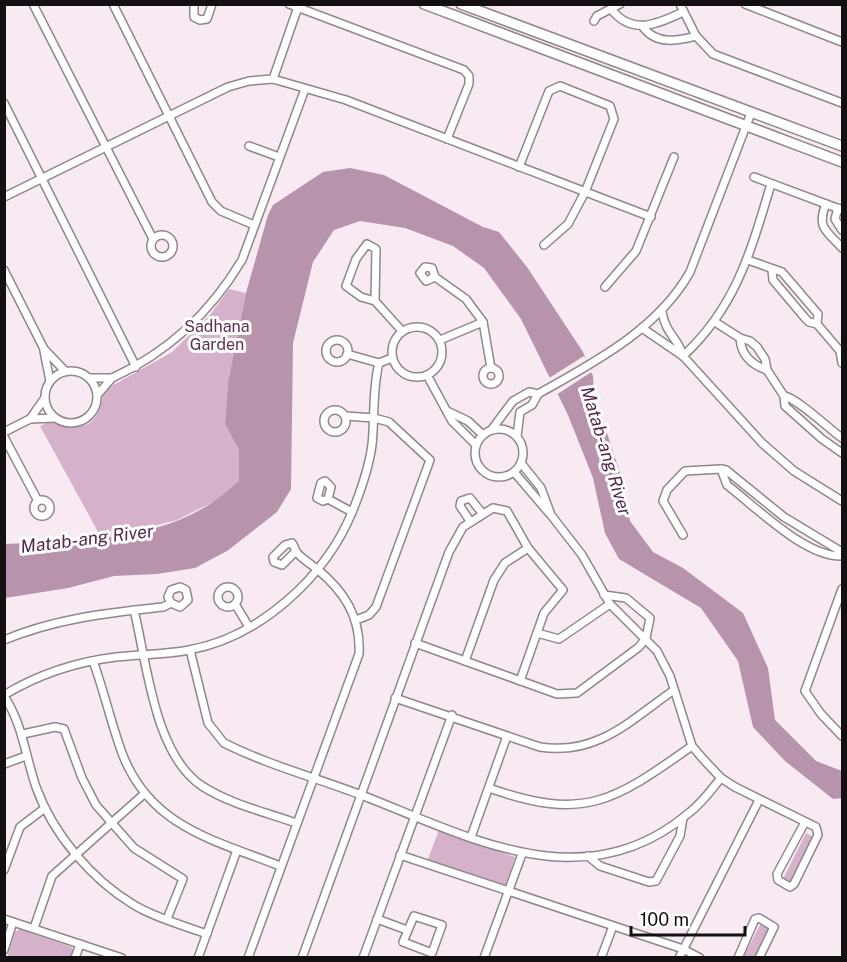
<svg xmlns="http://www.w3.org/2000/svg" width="847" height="962" font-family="'Public Sans',sans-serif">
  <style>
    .green { fill: #d6b2ca }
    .water { fill: #b894ac }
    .pier { fill: #f7eaf2 }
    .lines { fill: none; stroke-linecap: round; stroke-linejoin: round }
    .street-casing { stroke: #91868e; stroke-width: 10 }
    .secondary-casing { stroke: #91868e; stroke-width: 12 }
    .street { stroke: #fff; stroke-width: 7 }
    .secondary { stroke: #fff; stroke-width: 9 }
    .labels { text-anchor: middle; stroke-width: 6; stroke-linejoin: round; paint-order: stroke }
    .park-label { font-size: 16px; fill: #5f3052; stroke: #fff }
    .water-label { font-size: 18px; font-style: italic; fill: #56274a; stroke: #fff }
  </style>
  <rect width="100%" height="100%" fill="#f7eaf2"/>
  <g class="green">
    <path d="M 229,289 L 246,293 L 228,382 L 225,424 L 239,450 L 239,480 L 221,498 L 177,520 L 102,539 L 40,426 L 51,421 C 82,435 101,425 103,391 L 172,352 L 210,315 Z"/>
    <polygon points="439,830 515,857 505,887 428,859"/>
    <polygon points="806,833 815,838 792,883 783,879"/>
    <polygon points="761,923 770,927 755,957 743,958"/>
    <polygon points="20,929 71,947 74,951 72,957 7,958 15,932"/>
  </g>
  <path class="water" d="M 350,168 L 384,175 L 483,227 L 499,232 L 527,267 L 583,352 L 593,376 L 594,393 L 620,473 L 630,521 L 653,552 L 683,568 L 743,613 L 768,668 L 775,720 L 816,761 L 842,771 L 842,798 L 833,799 L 785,761 L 753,727 L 738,661 L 701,608 L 619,559 L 605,533 L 593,478 L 568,415 L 521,319 L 484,268 L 453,246 L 405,228 L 360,221 L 334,230 L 313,262 L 293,343 L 291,489 L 277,512 L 227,551 L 195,568 L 157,574 L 114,576 L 68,588 L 5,598 L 4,544 C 84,541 180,542 239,480 L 239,450 L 225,424 L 228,382 L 246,293 L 268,215 L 273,205 L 323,172 Z"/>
  <polygon class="pier" points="584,356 593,371 556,395 546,380"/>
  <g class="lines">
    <defs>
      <g id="street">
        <polyline points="33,4 153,239"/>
        <polyline points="113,4 212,202 221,211 254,225"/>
        <polyline points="194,4 194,17 200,20 207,19 212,4"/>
        <polyline points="289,4 464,70 469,76 469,84 447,139"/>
        <polyline points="680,4 696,36 713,54 842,103"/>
        <polyline points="745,4 842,42"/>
        <path d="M 611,9 C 632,36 658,24 683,12"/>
        <polyline points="594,21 597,16 620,4"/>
        <path d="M 643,27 C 656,45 678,41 696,36"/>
        <polyline points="273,79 298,7"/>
        <polyline points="4,103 136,367"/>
        <polyline points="249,146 279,157"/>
        <polyline points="519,167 549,91 560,86 610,106 614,119 585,192 568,224 544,245"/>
        <polyline points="754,177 842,210"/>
        <polyline points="4,197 228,87 249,81 273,79 346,100 651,217"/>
        <path d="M 826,204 C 816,228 827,231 842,248"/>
        <polyline points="838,208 835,219 842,230"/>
        <circle cx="162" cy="246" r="11"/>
        <polyline points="748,260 782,272 818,314 817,324"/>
        <polyline points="4,270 44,349 65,371"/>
        <polyline points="772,270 773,280 805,318 809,322 817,324 840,351 842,363"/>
        <polyline points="435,277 426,281 420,273 425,267 432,268 435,277 466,299 483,322"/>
        <polyline points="605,287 636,251 674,157"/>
        <polyline points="375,301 376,249 367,244 356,259 346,286 361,297 375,301 402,331"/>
        <path d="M 662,312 C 666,335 678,337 683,356"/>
        <polyline points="715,322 740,338 750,341 757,347 765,359 767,370 784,396 785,406 822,439 842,453"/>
        <circle cx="417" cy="352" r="25"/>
        <polyline points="642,328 683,356 762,443 794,471 842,501"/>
        <path d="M 740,338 C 741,355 752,365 767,370"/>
        <circle cx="337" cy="351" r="11"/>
        <polyline points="440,340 483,322 491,368"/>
        <polyline points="44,351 50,381"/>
        <polyline points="347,354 379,363 392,358"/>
        <path d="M 683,356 C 736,307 751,251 771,184"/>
        <circle cx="491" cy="376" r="8"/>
        <circle cx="71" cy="397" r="26"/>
        <polyline points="427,375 452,421 476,445"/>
        <polyline points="90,378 112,378 98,394"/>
        <path d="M 112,378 C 169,352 210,313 242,260 L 305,89"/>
        <path d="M 784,396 C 797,398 828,428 842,438"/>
        <polyline points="44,399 30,419 55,418"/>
        <circle cx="335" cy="421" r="11"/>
        <polyline points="447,411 468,421 483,435"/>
        <polyline points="346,416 374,418 389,422 430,460 376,607 369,615 356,620"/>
        <circle cx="499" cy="453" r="24"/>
        <polyline points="492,429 513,401 529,392 538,394"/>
        <polyline points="4,432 30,419"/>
        <path d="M 517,436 L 520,412 L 532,405 L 538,394 C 595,362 658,329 690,272 L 751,113"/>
        <polyline points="4,437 38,501"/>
        <polyline points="521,463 541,488 551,515 582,555 610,604 657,651 670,676 692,746 704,760 721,778 735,787 816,827 818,835 794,884 790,887 778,880 777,874 805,822"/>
        <path d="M 721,469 L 727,485 C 757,508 805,557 842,556"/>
        <polyline points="514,472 549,513"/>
        <polyline points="328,499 331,487 325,481 321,483 317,498 323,501 328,499 352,512"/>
        <circle cx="42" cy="508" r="8"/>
        <polyline points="470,521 460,506 461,501 470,498 482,513"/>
        <polyline points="683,535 663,501 667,490 685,471 721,469 726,470 784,517 842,552"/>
        <circle cx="228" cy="597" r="10"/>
        <polyline points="842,589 805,691 821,714 842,736"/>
        <polyline points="235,604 249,627"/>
        <path d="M 134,610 C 147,663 154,754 202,786 C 230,804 265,812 296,823"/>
        <polyline points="537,633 559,639 610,604"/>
        <path d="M 4,640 C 57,618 108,613 163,607 L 171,603 L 180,607 L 188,600 L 186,590 L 180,587 L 171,590 L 168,597 L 171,603"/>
        <polyline points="415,643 557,694 577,693 639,647 646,638 650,618 626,598 604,595"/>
        <path d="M 190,650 L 208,723 L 224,743 C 270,766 321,779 369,798 C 475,840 587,900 690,812 C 702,803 711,790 721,778"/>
        <path d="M 93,661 C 104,691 111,723 122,753 C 150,827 214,840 280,866"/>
        <polyline points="465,661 494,580 505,563 528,548"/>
        <path d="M 4,695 C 39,674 75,662 116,657 C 140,654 164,655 189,650 C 260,637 326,577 353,510 C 361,490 369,467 372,445 C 375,417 372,390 379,363"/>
        <path d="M 4,696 C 23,725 25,755 36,787 C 53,834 91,879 134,905 C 156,918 182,925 207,934"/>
        <path d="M 395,698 L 540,747 C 597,756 631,720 674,690"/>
        <polyline points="23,734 55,727 64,729 82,778 96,805 134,848 183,879 167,919"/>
        <polyline points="4,764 26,756"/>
        <path d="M 489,788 C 585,822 614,801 692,746"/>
        <polyline points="471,837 507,736"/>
        <polyline points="400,855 683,949 700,958"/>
        <polyline points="588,856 600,866 649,882 656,881 680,836 683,818"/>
        <polyline points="4,870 20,827 45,808"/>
        <polygon points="414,916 442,925 432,953 403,942"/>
        <polyline points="4,919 122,958"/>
        <polyline points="377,919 407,930"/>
        <polyline points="34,928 52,876 144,794"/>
        <polyline points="4,950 13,922"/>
        <polyline points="75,958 80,944"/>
        <polyline points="198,958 237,850"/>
        <path d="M 248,958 L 359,654 C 361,617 344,591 317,569 C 311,564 299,557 296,551 C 294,548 294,545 292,543 L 285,545 L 273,557 L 274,562 L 282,565 L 296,551"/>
        <polyline points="302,958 449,552 463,527 493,508 507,511 528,548 563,590 544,613 520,681"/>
        <polyline points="363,958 452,715"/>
        <polyline points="484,958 522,854"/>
        <polyline points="601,958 613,926"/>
        <polyline points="679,958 759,800"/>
        <polyline points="738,958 755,919 759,918 774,927 759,958"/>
      </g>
      <g id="secondary">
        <polyline points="424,4 842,162"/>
        <polyline points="461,4 842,146"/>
      </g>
    </defs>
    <use href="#street" class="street-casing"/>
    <use href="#secondary" class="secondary-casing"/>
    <use href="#street" class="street"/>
    <use href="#secondary" class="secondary"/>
  </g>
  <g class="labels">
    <g class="park-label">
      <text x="217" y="332">Sadhana<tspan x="217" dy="18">Garden</tspan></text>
    </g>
    <g class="water-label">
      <text transform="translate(606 451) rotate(73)" y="6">Matab-ang River</text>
      <text transform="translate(87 539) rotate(-7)" y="6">Matab-ang River</text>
    </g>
  </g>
  <rect width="847" height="962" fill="none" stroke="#130f12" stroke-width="12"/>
  <path d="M631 926v9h114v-9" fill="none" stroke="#130f12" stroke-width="3"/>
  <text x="640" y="926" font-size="18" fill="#130f12" stroke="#ffffff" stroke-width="4.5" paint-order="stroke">100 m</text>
</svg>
